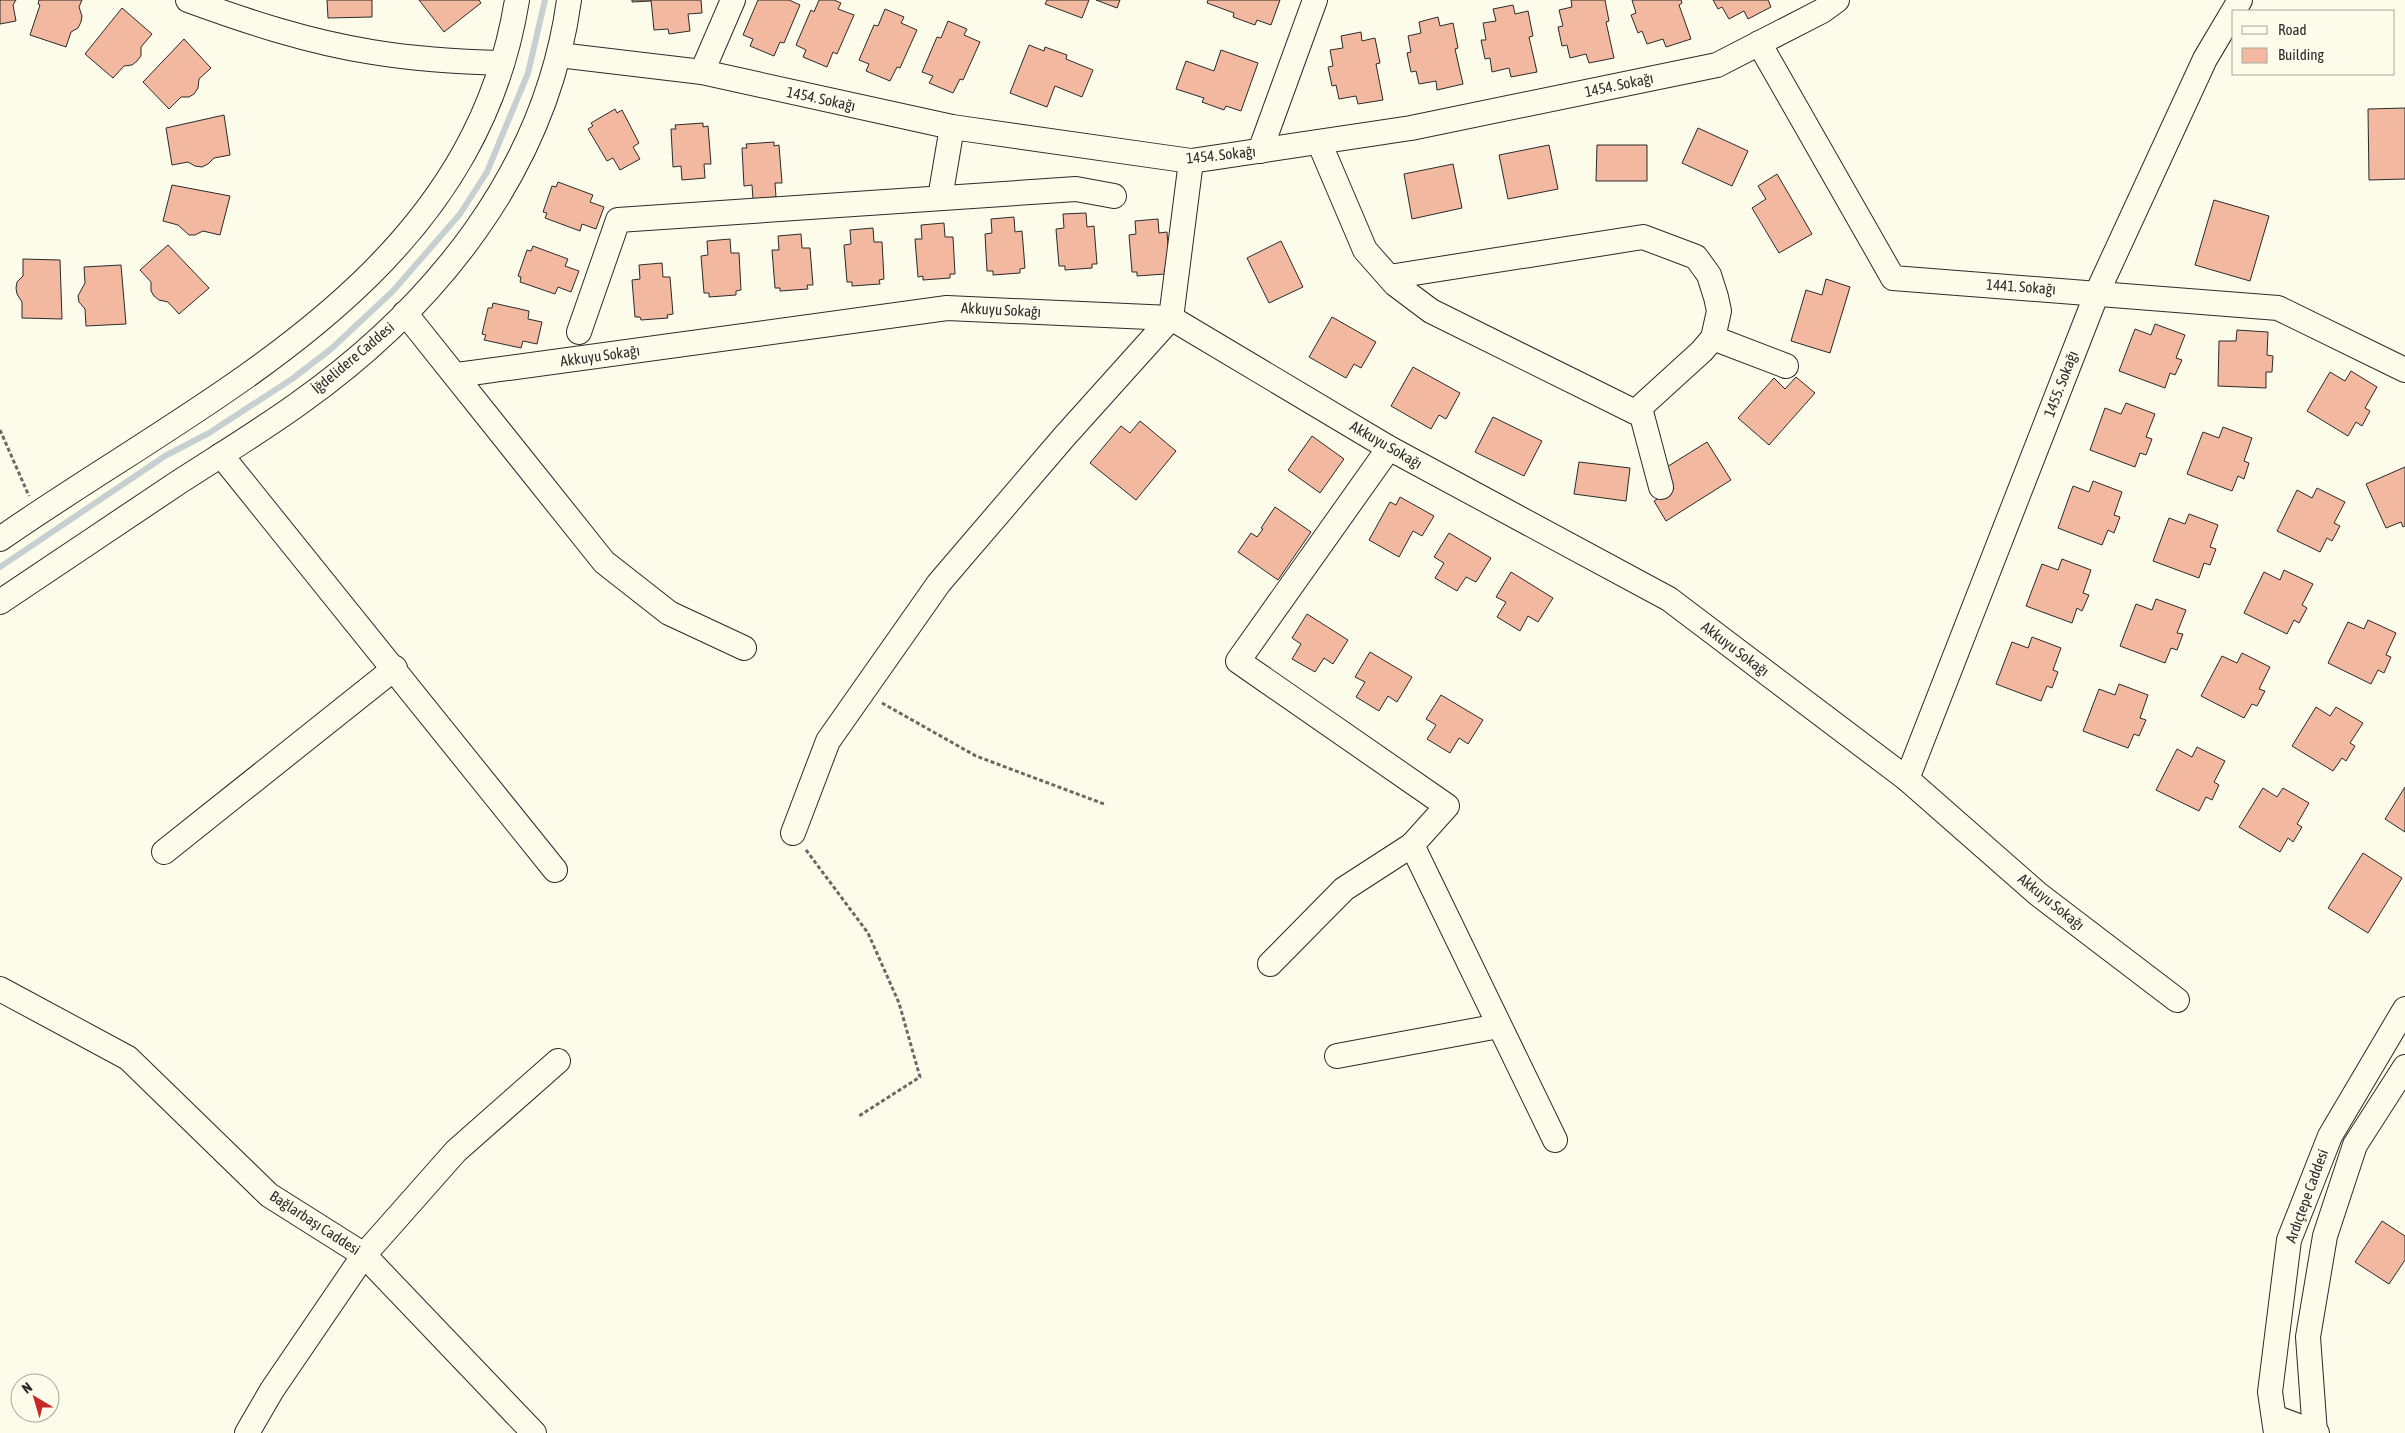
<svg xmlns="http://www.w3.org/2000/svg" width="2405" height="1433" font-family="'Asap Condensed',sans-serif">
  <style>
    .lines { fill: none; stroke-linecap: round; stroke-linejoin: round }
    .stream { stroke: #c7d0d0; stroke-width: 6 }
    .building { fill: #f2b8a0; stroke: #2b2b2b }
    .minor-casing { stroke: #2b2b2b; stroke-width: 26 }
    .path { stroke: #6a6964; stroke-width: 3; stroke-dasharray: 4 2.5; stroke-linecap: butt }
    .minor { stroke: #fdfbea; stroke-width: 24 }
    .labels { text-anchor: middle; stroke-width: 4; stroke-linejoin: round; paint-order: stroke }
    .street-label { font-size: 15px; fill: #2b2b2b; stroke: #fdfbea }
  </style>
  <rect width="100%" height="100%" fill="#fdfbea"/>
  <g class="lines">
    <polyline class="stream" points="0,567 165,456 209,433 292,379 331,349 393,291 460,214 487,172 528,73 545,0"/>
  </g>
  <g class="building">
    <polygon points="0,0 16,0 13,5 16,21 0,24"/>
    <polygon points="39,0 82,0 79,7 82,16 81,22 78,28 71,32 66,47 30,35 40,5 38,4"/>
    <polygon points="327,0 372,0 372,17 328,18"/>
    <polygon points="419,0 479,0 481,3 444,32"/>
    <polygon points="632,0 651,0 651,1 632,2"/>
    <polygon points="701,0 702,13 688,14 690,31 669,34 668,29 654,30 651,0"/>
    <polygon points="758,0 789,0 800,5 784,43 780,42 774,56 750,46 753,39 743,35"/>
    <polygon points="819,0 834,0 841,3 838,9 854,15 837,54 833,52 827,67 803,57 806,50 796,45 811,10 814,12"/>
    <polygon points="1047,0 1089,0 1082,18 1045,4"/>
    <polygon points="1096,0 1120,0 1117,8"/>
    <polygon points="1208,0 1280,0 1271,25 1257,20 1255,25 1233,17 1234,13 1207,3"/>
    <polygon points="1571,0 1605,0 1609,21 1606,22 1614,58 1589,63 1586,54 1570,58 1567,45 1562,46 1558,27 1563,26 1559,10 1572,7"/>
    <polygon points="1632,0 1681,0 1682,3 1679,5 1691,39 1666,47 1663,39 1647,44 1642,31 1638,33 1631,15 1636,13"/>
    <polygon points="1713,0 1768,0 1771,7 1748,19 1744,11 1729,19 1722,7 1718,9"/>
    <polygon points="1513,5 1515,14 1528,11 1533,36 1529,37 1537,72 1511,77 1509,68 1492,72 1490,58 1485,59 1481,40 1486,40 1483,23 1496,21 1493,9"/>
    <polygon points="122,8 152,34 141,47 141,56 137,61 132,65 124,66 113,78 85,54"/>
    <polygon points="885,9 904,17 901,23 917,30 900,68 897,67 890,81 866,71 869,64 859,60 874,25 878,26"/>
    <polygon points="1438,17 1440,26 1453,23 1458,48 1455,49 1463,84 1437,90 1436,81 1419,84 1416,71 1411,72 1407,53 1411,52 1408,36 1421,33 1419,22"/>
    <polygon points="948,21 967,29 964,35 980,42 963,80 960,79 953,93 929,83 933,76 922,72 937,37 941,38"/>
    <polygon points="1361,32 1362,41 1375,38 1380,63 1376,64 1383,100 1358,104 1356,96 1339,99 1336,85 1332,86 1328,67 1333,66 1330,50 1343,48 1341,36"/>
    <polygon points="184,39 211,68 199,79 198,88 194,94 189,97 181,97 169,109 143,82"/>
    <polygon points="1029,45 1044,51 1045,47 1067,55 1066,59 1093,70 1082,97 1055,86 1047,107 1010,93"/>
    <polygon points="1221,50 1258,63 1241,111 1226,106 1224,110 1202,102 1204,98 1176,89 1186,61 1214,71"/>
    <polygon points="2405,108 2405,179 2369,180 2368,109"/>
    <polygon points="615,109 617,113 622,110 639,143 633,147 640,159 620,170 613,158 607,161 588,129 593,126 591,123"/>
    <polygon points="224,115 230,155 214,158 208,164 202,167 195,166 188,162 172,165 166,128"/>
    <polygon points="703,123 703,127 708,126 711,164 704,164 705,178 682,180 681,166 673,167 671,129 676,129 675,125"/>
    <polygon points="1698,128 1748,151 1732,186 1682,163"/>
    <polygon points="774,142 774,146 779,145 782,183 775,183 776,197 753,199 752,185 744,186 742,148 747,148 746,144"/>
    <polygon points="1549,145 1558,189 1508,199 1499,155"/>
    <polygon points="1597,145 1647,145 1647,181 1596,181"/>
    <polygon points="1453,164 1462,208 1412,219 1404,174"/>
    <polygon points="1777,174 1812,234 1779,253 1752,208 1766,199 1758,186"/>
    <polygon points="558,182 593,195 590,202 604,207 596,229 582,224 580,231 545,218 547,213 543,212 552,186 556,187"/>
    <polygon points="172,185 230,196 220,235 203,231 195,235 189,235 178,225 163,221"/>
    <polygon points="2214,200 2269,216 2250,281 2195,265"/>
    <polygon points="1086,213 1087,227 1094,226 1097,264 1092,264 1092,268 1065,270 1065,266 1059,266 1056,229 1064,228 1063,214"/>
    <polygon points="1014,217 1015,232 1022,231 1025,268 1020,269 1020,273 993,275 993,271 987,271 985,234 992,233 991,219"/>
    <polygon points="1158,219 1159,233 1167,232 1170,270 1164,270 1165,274 1137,276 1137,272 1132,272 1129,235 1136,234 1135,221"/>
    <polygon points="944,223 945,237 953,237 955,274 950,274 950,278 923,280 923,276 918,277 915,239 922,239 921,225"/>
    <polygon points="873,228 874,242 882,242 884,279 879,280 880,284 852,286 852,282 847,282 844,245 851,244 850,230"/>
    <polygon points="801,234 802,248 810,248 813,285 807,285 808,289 780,291 780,288 775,288 772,250 779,250 778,236"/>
    <polygon points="730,239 731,253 739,253 741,290 736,291 736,295 709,297 709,293 704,293 701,256 708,255 707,241"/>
    <polygon points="1281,241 1303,287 1269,303 1247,258"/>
    <polygon points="168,245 209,288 179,314 168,302 159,300 154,296 151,291 151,282 140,270"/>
    <polygon points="533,246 568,259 565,266 579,271 571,292 558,287 555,294 520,282 521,277 518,276 527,250 531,251"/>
    <polygon points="23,259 60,260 62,319 22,318 22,302 17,294 16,288 17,282 23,276"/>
    <polygon points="662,263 663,277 670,277 673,314 667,315 668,318 641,320 640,317 635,317 632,280 640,279 639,265"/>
    <polygon points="121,265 126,324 86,326 85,309 79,302 78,296 85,283 84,267"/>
    <polygon points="1826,279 1850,287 1830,353 1791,341 1806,290 1822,295"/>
    <polygon points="493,303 529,311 528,319 542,322 537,344 523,341 521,348 484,340 486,335 482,334 488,308 492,308"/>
    <polygon points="1332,317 1376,342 1361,368 1354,364 1346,378 1309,357"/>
    <polygon points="2155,324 2185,335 2176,358 2182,360 2175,375 2170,373 2165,388 2119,371 2135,329 2151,335"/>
    <polygon points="2237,330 2268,332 2267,355 2273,356 2272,372 2266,372 2266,388 2218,386 2219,341 2236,341"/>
    <polygon points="1413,367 1460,393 1446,419 1439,415 1431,429 1391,406"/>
    <polygon points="2351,371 2377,387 2365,408 2370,411 2362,426 2356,422 2348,436 2307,411 2330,372 2345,381"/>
    <polygon points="1796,377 1815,393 1769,445 1738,418 1774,378 1785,389"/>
    <polygon points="2126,403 2155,414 2146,437 2152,439 2146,455 2140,453 2135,467 2090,450 2105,408 2121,414"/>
    <polygon points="1493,417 1542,441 1524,476 1475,452"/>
    <polygon points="1140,421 1176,451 1136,500 1090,463 1121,426 1130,433"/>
    <polygon points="2223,427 2252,438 2244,461 2249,463 2244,479 2238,476 2232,491 2187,474 2203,432 2219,438"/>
    <polygon points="1312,436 1344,459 1320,493 1288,470"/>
    <polygon points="1707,442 1731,480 1666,521 1654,501 1674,489 1662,470"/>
    <polygon points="1579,462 1630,468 1626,501 1574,494"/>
    <polygon points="2405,467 2405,526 2403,527 2401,522 2386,528 2366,484"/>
    <polygon points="2093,481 2122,492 2114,515 2120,517 2114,533 2108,530 2102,545 2058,528 2073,486 2089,492"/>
    <polygon points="2317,488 2345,502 2334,523 2340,526 2332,541 2327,538 2320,552 2277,531 2297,490 2312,498"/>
    <polygon points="1400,497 1434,516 1422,536 1413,531 1399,557 1369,540 1390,502 1396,505"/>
    <polygon points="1275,507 1311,532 1278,580 1238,552 1251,533 1257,537 1263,529 1261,528"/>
    <polygon points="2189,514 2218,525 2210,547 2216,549 2210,565 2204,563 2199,578 2153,561 2169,518 2185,524"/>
    <polygon points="1449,533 1491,558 1476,582 1466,577 1457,591 1435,578 1444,563 1434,557"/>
    <polygon points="2062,559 2091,570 2083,593 2089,595 2082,611 2077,608 2072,623 2026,606 2042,564 2058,570"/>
    <polygon points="2284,570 2313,584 2302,605 2307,608 2299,623 2294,620 2287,634 2244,613 2264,572 2280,580"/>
    <polygon points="1511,572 1553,598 1538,622 1528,616 1520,631 1497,617 1506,602 1496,597"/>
    <polygon points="2156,599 2186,610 2177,633 2183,634 2177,650 2171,648 2165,663 2120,646 2136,604 2152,610"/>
    <polygon points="1307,614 1348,640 1333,664 1324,658 1315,672 1292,659 1301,644 1292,638"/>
    <polygon points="2368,620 2396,633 2386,655 2391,657 2384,673 2378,670 2371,684 2328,663 2348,622 2364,629"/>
    <polygon points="2032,637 2061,648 2053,670 2058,672 2052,688 2047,686 2041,701 1996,684 2012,642 2028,648"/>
    <polygon points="1370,652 1412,677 1397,702 1388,696 1379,711 1356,697 1365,682 1355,677"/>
    <polygon points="2242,653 2270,667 2259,689 2265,691 2257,706 2252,704 2244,718 2201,696 2222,656 2237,663"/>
    <polygon points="2119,684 2148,695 2140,718 2146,720 2139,736 2134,734 2128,748 2083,731 2099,689 2115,695"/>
    <polygon points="1441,695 1483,720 1468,744 1459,738 1450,753 1427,739 1436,725 1426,719"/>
    <polygon points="2316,707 2330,716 2336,707 2363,723 2350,743 2355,746 2346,761 2342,758 2333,771 2292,746"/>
    <polygon points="2197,747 2225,761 2214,782 2219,785 2212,800 2206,797 2199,811 2156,790 2177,749 2192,757"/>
    <polygon points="2405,787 2405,832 2385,819"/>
    <polygon points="2263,788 2277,797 2283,788 2309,803 2297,824 2302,827 2293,842 2288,838 2280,852 2239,827"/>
    <polygon points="2363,853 2402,878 2368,933 2328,908"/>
    <polygon points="2382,1221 2405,1236 2405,1260 2389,1284 2355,1262"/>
  </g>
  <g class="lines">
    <defs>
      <g id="minor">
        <path d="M 188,0 C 248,22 309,42 372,52 C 415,59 458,62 502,63"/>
        <polyline points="1759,43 1893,278 2278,308 2405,370"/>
        <polyline points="559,55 702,72 952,127 1191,161 1411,128 1717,65 1822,11 1837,0"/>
        <polyline points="702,72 733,0"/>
        <polyline points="1319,142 1365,250 1395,284 1431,311 1635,412 1702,351 1713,338 1719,311 1716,297 1709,275 1696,257 1643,237 1389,277"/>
        <polyline points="1260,151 1315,0"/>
        <polyline points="940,198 952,127"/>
        <polyline points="405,313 604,562 669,613 744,648"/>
        <polyline points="579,332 618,220 1076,189 1114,196"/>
        <polyline points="1713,338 1786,366"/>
        <polyline points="457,375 947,308 1171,318 1389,448 1669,599 1907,779 2038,894 2177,1000"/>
        <polyline points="1640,408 1661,487"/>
        <polyline points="1389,448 1238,661 1447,806 1412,845 1555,1140"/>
        <polyline points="221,455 555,870"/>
        <path d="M 0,539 C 208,394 472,280 517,0"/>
        <path d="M 0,602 C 59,563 117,523 176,484 C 216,458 259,432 298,404 C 435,307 546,170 569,0"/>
        <polyline points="1907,779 2097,293 2205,59 2240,0"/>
        <polyline points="793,833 828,741 939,583 1064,437 1171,318 1191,161"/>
        <polyline points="164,852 395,668"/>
        <polyline points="1270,964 1344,889 1412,845"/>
        <polyline points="0,989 128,1058 269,1195 364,1255 534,1433"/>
        <polyline points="1337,1056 1499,1026"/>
        <polyline points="2274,1417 2317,1433"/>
        <polyline points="247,1433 272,1390 364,1255 456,1151 558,1061"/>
        <polyline points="2276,1433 2270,1392 2289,1240 2330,1136 2405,1009"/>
        <polyline points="2315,1433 2308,1337 2325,1236 2355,1145 2405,1067"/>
      </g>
    </defs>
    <use href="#minor" class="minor-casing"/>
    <g class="path">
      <polyline points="0,430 29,496"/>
      <polyline points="882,703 976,756 1104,804"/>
      <polyline points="806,850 868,933 899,1003 920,1077 859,1116"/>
    </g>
    <use href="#minor" class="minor"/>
  </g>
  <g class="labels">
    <g class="street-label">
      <text transform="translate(1619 85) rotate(-12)" y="5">1454. Sokağı</text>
      <text transform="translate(821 99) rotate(12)" y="5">1454. Sokağı</text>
      <text transform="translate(1221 155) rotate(-6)" y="5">1454. Sokağı</text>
      <text transform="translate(2021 287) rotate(4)" y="5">1441. Sokağı</text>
      <text transform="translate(1001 310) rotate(3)" y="5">Akkuyu Sokağı</text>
      <text transform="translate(600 356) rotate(-8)" y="5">Akkuyu Sokağı</text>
      <text transform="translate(353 358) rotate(-40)" y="5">İğdelidere Caddesi</text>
      <text transform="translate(2061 384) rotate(-69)" y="5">1455. Sokağı</text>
      <text transform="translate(1386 445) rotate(30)" y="5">Akkuyu Sokağı</text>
      <text transform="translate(1735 649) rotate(37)" y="5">Akkuyu Sokağı</text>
      <text transform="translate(2051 902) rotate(39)" y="5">Akkuyu Sokağı</text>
      <text transform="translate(2307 1196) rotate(-70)" y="5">Ardıçtepe Caddesi</text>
      <text transform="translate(315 1223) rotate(33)" y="5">Bağlarbaşı Caddesi</text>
    </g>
  </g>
  <rect x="2232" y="10" width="162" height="65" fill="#fdfbea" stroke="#a9a89e"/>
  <rect x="2242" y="26" width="25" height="8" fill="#fdfbea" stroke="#a9a89e"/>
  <text x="2278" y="35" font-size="15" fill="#2b2b2b">Road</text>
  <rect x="2242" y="48" width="25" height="15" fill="#f2b8a0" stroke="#a9a89e"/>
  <text x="2278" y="60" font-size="15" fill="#2b2b2b">Building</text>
  <g transform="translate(35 1398) rotate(322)"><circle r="24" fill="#fdfbea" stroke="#a9a89e"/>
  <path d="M0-4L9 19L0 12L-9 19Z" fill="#c62828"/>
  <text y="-8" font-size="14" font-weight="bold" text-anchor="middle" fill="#2b2b2b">N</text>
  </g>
</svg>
